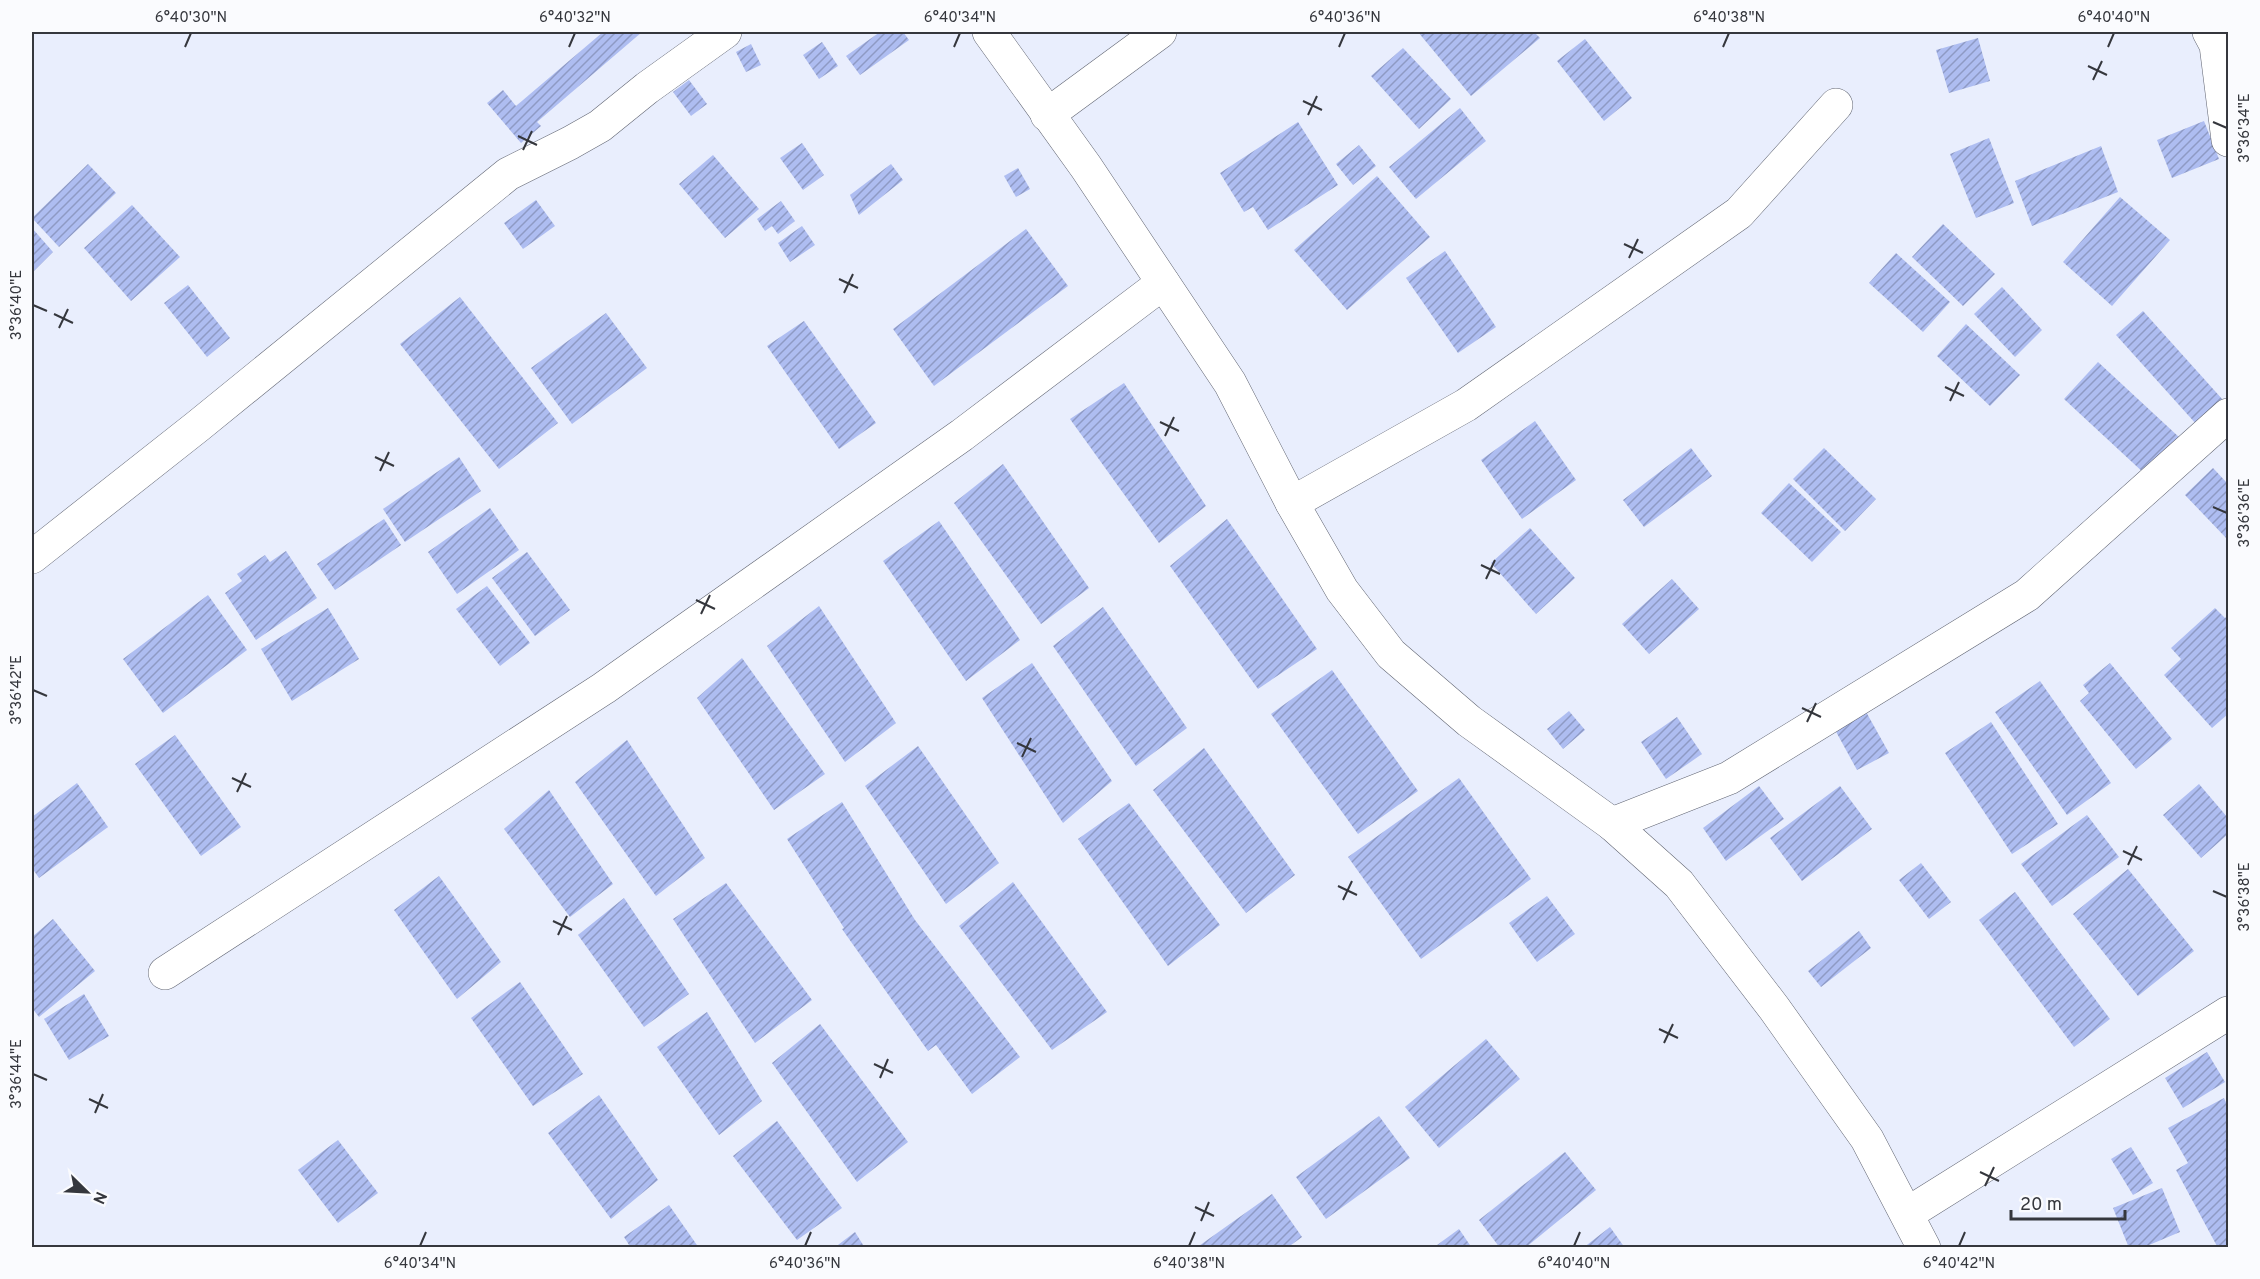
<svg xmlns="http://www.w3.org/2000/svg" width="2260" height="1279" font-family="Overpass,sans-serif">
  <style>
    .building { fill: url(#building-hatch) }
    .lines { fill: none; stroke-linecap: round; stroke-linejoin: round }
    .street-casing { stroke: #626673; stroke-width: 34 }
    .secondary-casing { stroke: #626673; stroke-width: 34 }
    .street { stroke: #fff; stroke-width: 33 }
    .secondary { stroke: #fff; stroke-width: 33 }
    .ticks { fill: none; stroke: #35373d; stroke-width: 2 }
    .neatline { fill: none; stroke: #35373d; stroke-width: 2 }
    .ticks-label { font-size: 15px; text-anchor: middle; fill: #35373d }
  </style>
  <defs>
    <pattern id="building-hatch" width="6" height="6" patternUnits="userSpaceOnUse" patternTransform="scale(1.5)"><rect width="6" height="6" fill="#aebdf1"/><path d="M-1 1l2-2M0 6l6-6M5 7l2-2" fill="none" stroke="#8e9ac4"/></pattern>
  </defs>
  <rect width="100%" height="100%" fill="#e9eefd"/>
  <g class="building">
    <polygon points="603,32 642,32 537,122 541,126 521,143 487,103 503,90 516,106"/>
    <polygon points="880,32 903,32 909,40 860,75 846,56"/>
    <polygon points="1418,32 1534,32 1540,38 1471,96"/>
    <polygon points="1978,38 1990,81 1949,93 1936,50"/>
    <polygon points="1585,39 1632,98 1604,121 1557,61"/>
    <polygon points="822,42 838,66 819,79 803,55"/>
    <polygon points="751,44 761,65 746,72 736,52"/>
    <polygon points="1403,48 1451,99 1419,129 1371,76"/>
    <polygon points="689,80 707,104 691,116 673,92"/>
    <polygon points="1460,108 1486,141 1416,199 1389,167"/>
    <polygon points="2204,121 2219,159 2172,178 2157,140"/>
    <polygon points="1298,122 1338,185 1268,230 1253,207 1244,212 1220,173"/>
    <polygon points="1989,138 2014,203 1976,218 1950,154"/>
    <polygon points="802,143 824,175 803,190 780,158"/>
    <polygon points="1359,145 1376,166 1353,185 1336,164"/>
    <polygon points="2101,146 2118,192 2032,226 2015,181"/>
    <polygon points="713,155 759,209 725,238 679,184"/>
    <polygon points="88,164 116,193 59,247 32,218"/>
    <polygon points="891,164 903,180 859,215 850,195"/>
    <polygon points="1018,168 1030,189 1016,197 1004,176"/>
    <polygon points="1377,176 1430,237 1347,310 1294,250"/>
    <polygon points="2120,197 2170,240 2112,306 2063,262"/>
    <polygon points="536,200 555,226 523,249 504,223"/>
    <polygon points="781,201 795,221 778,234 772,226 765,231 757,219"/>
    <polygon points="132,205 180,257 131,301 84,248"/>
    <polygon points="1943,224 1995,274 1963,306 1912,257"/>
    <polygon points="802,226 815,245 790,262 778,243"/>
    <polygon points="32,228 53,252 32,273"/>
    <polygon points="1026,229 1068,286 934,386 893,329"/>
    <polygon points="1445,251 1496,327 1458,353 1406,278"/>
    <polygon points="1896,253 1950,302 1923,332 1869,283"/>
    <polygon points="188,285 230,338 207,357 164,303"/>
    <polygon points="2002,287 2042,330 2015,357 1974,314"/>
    <polygon points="460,297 558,423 499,469 400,344"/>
    <polygon points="2143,311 2223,400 2197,425 2116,335"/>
    <polygon points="606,313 647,368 572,424 531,368"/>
    <polygon points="804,321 876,423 839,449 767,346"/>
    <polygon points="1966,324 2020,375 1990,406 1937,356"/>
    <polygon points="2098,362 2180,438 2146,475 2064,399"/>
    <polygon points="1124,383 1206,506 1159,543 1070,419"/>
    <polygon points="1535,421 1576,480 1522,519 1481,460"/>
    <polygon points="1691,448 1712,476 1644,527 1623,500"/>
    <polygon points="1824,448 1876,499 1845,531 1793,479"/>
    <polygon points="459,457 481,491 405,542 383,509"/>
    <polygon points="1003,464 1089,588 1041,624 954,503"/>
    <polygon points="2213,468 2228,484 2228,540 2185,495"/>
    <polygon points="1789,483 1841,532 1812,562 1761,513"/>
    <polygon points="490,508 519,550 457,594 428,552"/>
    <polygon points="384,519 401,545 335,590 317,564"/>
    <polygon points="1227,519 1317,649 1258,689 1170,566"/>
    <polygon points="939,521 1020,640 966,681 883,561"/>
    <polygon points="1530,528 1575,578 1536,614 1491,563"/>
    <polygon points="286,551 317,598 256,640 225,593 242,581 237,574 265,555 270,562"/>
    <polygon points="527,552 570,610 535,636 492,578"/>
    <polygon points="1672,579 1699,609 1649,654 1622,624"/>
    <polygon points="487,586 530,643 500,666 456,609"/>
    <polygon points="208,595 247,650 163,713 123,659"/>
    <polygon points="819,606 896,723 845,762 767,646"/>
    <polygon points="1103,607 1187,728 1136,766 1053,646"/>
    <polygon points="328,608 359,659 292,701 261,649"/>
    <polygon points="2215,608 2225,618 2228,615 2228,714 2212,728 2164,675 2181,659 2171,648"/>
    <polygon points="742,658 825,774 774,810 697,698"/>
    <polygon points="1032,663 1112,781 1063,823 982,698"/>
    <polygon points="2110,663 2172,739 2136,769 2080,701 2089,693 2083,685"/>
    <polygon points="1332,670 1418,791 1358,834 1271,714"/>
    <polygon points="2040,681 2111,783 2067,815 1995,712"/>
    <polygon points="1865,710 1889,753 1857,770 1834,728"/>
    <polygon points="1569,711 1585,730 1563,749 1547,729"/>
    <polygon points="1677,717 1702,754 1666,779 1641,742"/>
    <polygon points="1991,722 2058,824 2012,854 1945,753"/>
    <polygon points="175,735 241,827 201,856 135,764"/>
    <polygon points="627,740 705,858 656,896 575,782"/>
    <polygon points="918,746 999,863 946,904 865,786"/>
    <polygon points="1204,748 1295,875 1246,913 1153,790"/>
    <polygon points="1459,778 1531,879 1421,959 1348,857"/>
    <polygon points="77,783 108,827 39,878 32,868 32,817"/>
    <polygon points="2199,784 2228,818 2228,834 2201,858 2163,815"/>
    <polygon points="1759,786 1784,819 1726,861 1703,828"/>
    <polygon points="1840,786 1872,829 1802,881 1770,838"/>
    <polygon points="549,790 613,884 570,917 504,829"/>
    <polygon points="842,802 915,920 1020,1057 972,1094 936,1045 928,1051 842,929 844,928 787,839"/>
    <polygon points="1129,803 1220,925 1168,966 1078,839"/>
    <polygon points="2087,815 2119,857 2052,906 2021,864"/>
    <polygon points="1921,863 1951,902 1929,919 1899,880"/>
    <polygon points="2128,869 2194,951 2138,996 2073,914"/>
    <polygon points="439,876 501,962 457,999 394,910"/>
    <polygon points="1013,882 1107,1012 1052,1050 959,926"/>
    <polygon points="726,883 812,1000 755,1043 673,919"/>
    <polygon points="2015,892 2110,1019 2074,1047 1979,920"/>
    <polygon points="1547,896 1575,934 1537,962 1509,923"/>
    <polygon points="624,898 689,994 644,1027 578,935"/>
    <polygon points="53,919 95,971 39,1017 32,1008 32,937"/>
    <polygon points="1859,931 1871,948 1821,987 1808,971"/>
    <polygon points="520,982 583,1074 533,1106 471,1018"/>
    <polygon points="84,994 109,1036 69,1060 44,1019"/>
    <polygon points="707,1012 762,1101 719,1135 657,1047"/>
    <polygon points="820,1024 908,1142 857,1182 772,1063"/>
    <polygon points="1486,1039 1520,1079 1439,1148 1405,1107"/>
    <polygon points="2207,1052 2225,1082 2183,1108 2165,1078"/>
    <polygon points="599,1095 658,1180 611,1219 548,1133"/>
    <polygon points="2224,1098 2228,1107 2228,1248 2218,1248 2176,1170 2188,1163 2168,1128"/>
    <polygon points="1379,1116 1410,1158 1326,1219 1296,1177"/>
    <polygon points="777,1121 842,1208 797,1240 733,1156"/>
    <polygon points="338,1140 378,1193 338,1223 298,1170"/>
    <polygon points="2131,1147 2153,1183 2133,1195 2111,1159"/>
    <polygon points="1565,1152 1596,1190 1525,1248 1500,1248 1479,1220"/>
    <polygon points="2162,1188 2180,1232 2142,1248 2129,1248 2113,1208"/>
    <polygon points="1272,1194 1302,1237 1287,1248 1196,1248"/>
    <polygon points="669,1205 699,1248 631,1248 624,1237"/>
    <polygon points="1610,1227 1625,1248 1583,1248"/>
    <polygon points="1459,1229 1472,1248 1433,1248"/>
    <polygon points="855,1232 865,1248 834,1248"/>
  </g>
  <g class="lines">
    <defs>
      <g id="street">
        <polyline points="2209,32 2216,45 2228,140"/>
        <polyline points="1047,115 1160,32"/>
        <polyline points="1292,503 1466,405 1739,213 1836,105"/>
        <polyline points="32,557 198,426 508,174 570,143 600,126 647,88 725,32"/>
        <polyline points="1612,824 1729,778 2027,595 2228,415"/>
        <polyline points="165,973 604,688 962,435 1163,283"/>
        <polyline points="1907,1214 2228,1013"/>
      </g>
      <polyline id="secondary" points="989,32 1086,167 1230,383 1292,503 1342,590 1391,654 1469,721 1612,824 1679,884 1774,1008 1867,1139 1924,1248"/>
    </defs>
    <use href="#street" class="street-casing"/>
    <use href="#secondary" class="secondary-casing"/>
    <use href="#street" class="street"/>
    <use href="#secondary" class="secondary"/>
  </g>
  <path class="ticks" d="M 185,47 L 191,33M 569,47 L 575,33M 954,47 L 960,33M 1339,47 L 1345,33M 1723,47 L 1729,33M 2108,47 L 2114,33M 2088,66 L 2107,75M 2093,80 L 2102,61M 1303,101 L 1322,110M 1308,115 L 1317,96M 2213,122 L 2227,128M 518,136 L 537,145M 523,150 L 532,131M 1624,244 L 1643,253M 1629,258 L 1638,239M 839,279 L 858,288M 844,293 L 853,274M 33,305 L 47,311M 54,314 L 73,323M 59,328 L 68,309M 1945,387 L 1964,396M 1950,401 L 1959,382M 1160,422 L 1179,431M 1165,436 L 1174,417M 375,457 L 394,466M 380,471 L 389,452M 2213,507 L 2227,513M 1481,565 L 1500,574M 1486,579 L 1495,560M 696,600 L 715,609M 701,614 L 710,595M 33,690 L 47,696M 1802,708 L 1821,717M 1807,722 L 1816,703M 1017,743 L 1036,752M 1022,757 L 1031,738M 232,778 L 251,787M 237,792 L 246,773M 2123,851 L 2142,860M 2128,865 L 2137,846M 1338,886 L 1357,895M 2213,891 L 2227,897M 1343,900 L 1352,881M 553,921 L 572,930M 558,935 L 567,916M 1659,1029 L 1678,1038M 1664,1043 L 1673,1024M 874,1064 L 893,1073M 33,1074 L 47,1080M 880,1078 L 888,1059M 89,1099 L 108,1108M 95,1113 L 103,1094M 1980,1172 L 1999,1181M 1985,1186 L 1994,1167M 1195,1207 L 1214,1216M 1201,1221 L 1209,1202M 420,1246 L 426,1232M 805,1246 L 811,1232M 1189,1246 L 1195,1232M 1574,1246 L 1580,1232M 1959,1246 L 1965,1232"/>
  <rect width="2260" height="1279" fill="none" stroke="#fafbfe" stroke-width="66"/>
  <g transform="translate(87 1192) rotate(114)" stroke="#fafbfe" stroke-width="4.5" paint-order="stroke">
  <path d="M0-4.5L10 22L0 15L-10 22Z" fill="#35373d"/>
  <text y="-9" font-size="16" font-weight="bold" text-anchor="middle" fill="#35373d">N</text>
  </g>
  <path d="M2011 1210v9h114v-9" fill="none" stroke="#35373d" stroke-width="3"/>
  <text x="2020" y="1210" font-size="18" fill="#35373d" stroke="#fafbfe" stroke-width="4.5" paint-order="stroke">20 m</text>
  <rect x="33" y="33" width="2194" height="1213" class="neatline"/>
  <g class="ticks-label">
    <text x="191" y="22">6°40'30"N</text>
    <text x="575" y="22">6°40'32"N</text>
    <text x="960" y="22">6°40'34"N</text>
    <text x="1345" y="22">6°40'36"N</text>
    <text x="1729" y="22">6°40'38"N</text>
    <text x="2114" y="22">6°40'40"N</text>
    <text transform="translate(2244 128) rotate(-90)" y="5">3°36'34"E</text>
    <text transform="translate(16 305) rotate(-90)" y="5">3°36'40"E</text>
    <text transform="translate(2244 513) rotate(-90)" y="5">3°36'36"E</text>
    <text transform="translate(16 690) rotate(-90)" y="5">3°36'42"E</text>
    <text transform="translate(2244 897) rotate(-90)" y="5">3°36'38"E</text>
    <text transform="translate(16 1074) rotate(-90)" y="5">3°36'44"E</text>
    <text x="420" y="1268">6°40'34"N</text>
    <text x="805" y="1268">6°40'36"N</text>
    <text x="1189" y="1268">6°40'38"N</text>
    <text x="1574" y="1268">6°40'40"N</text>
    <text x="1959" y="1268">6°40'42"N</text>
  </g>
</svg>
